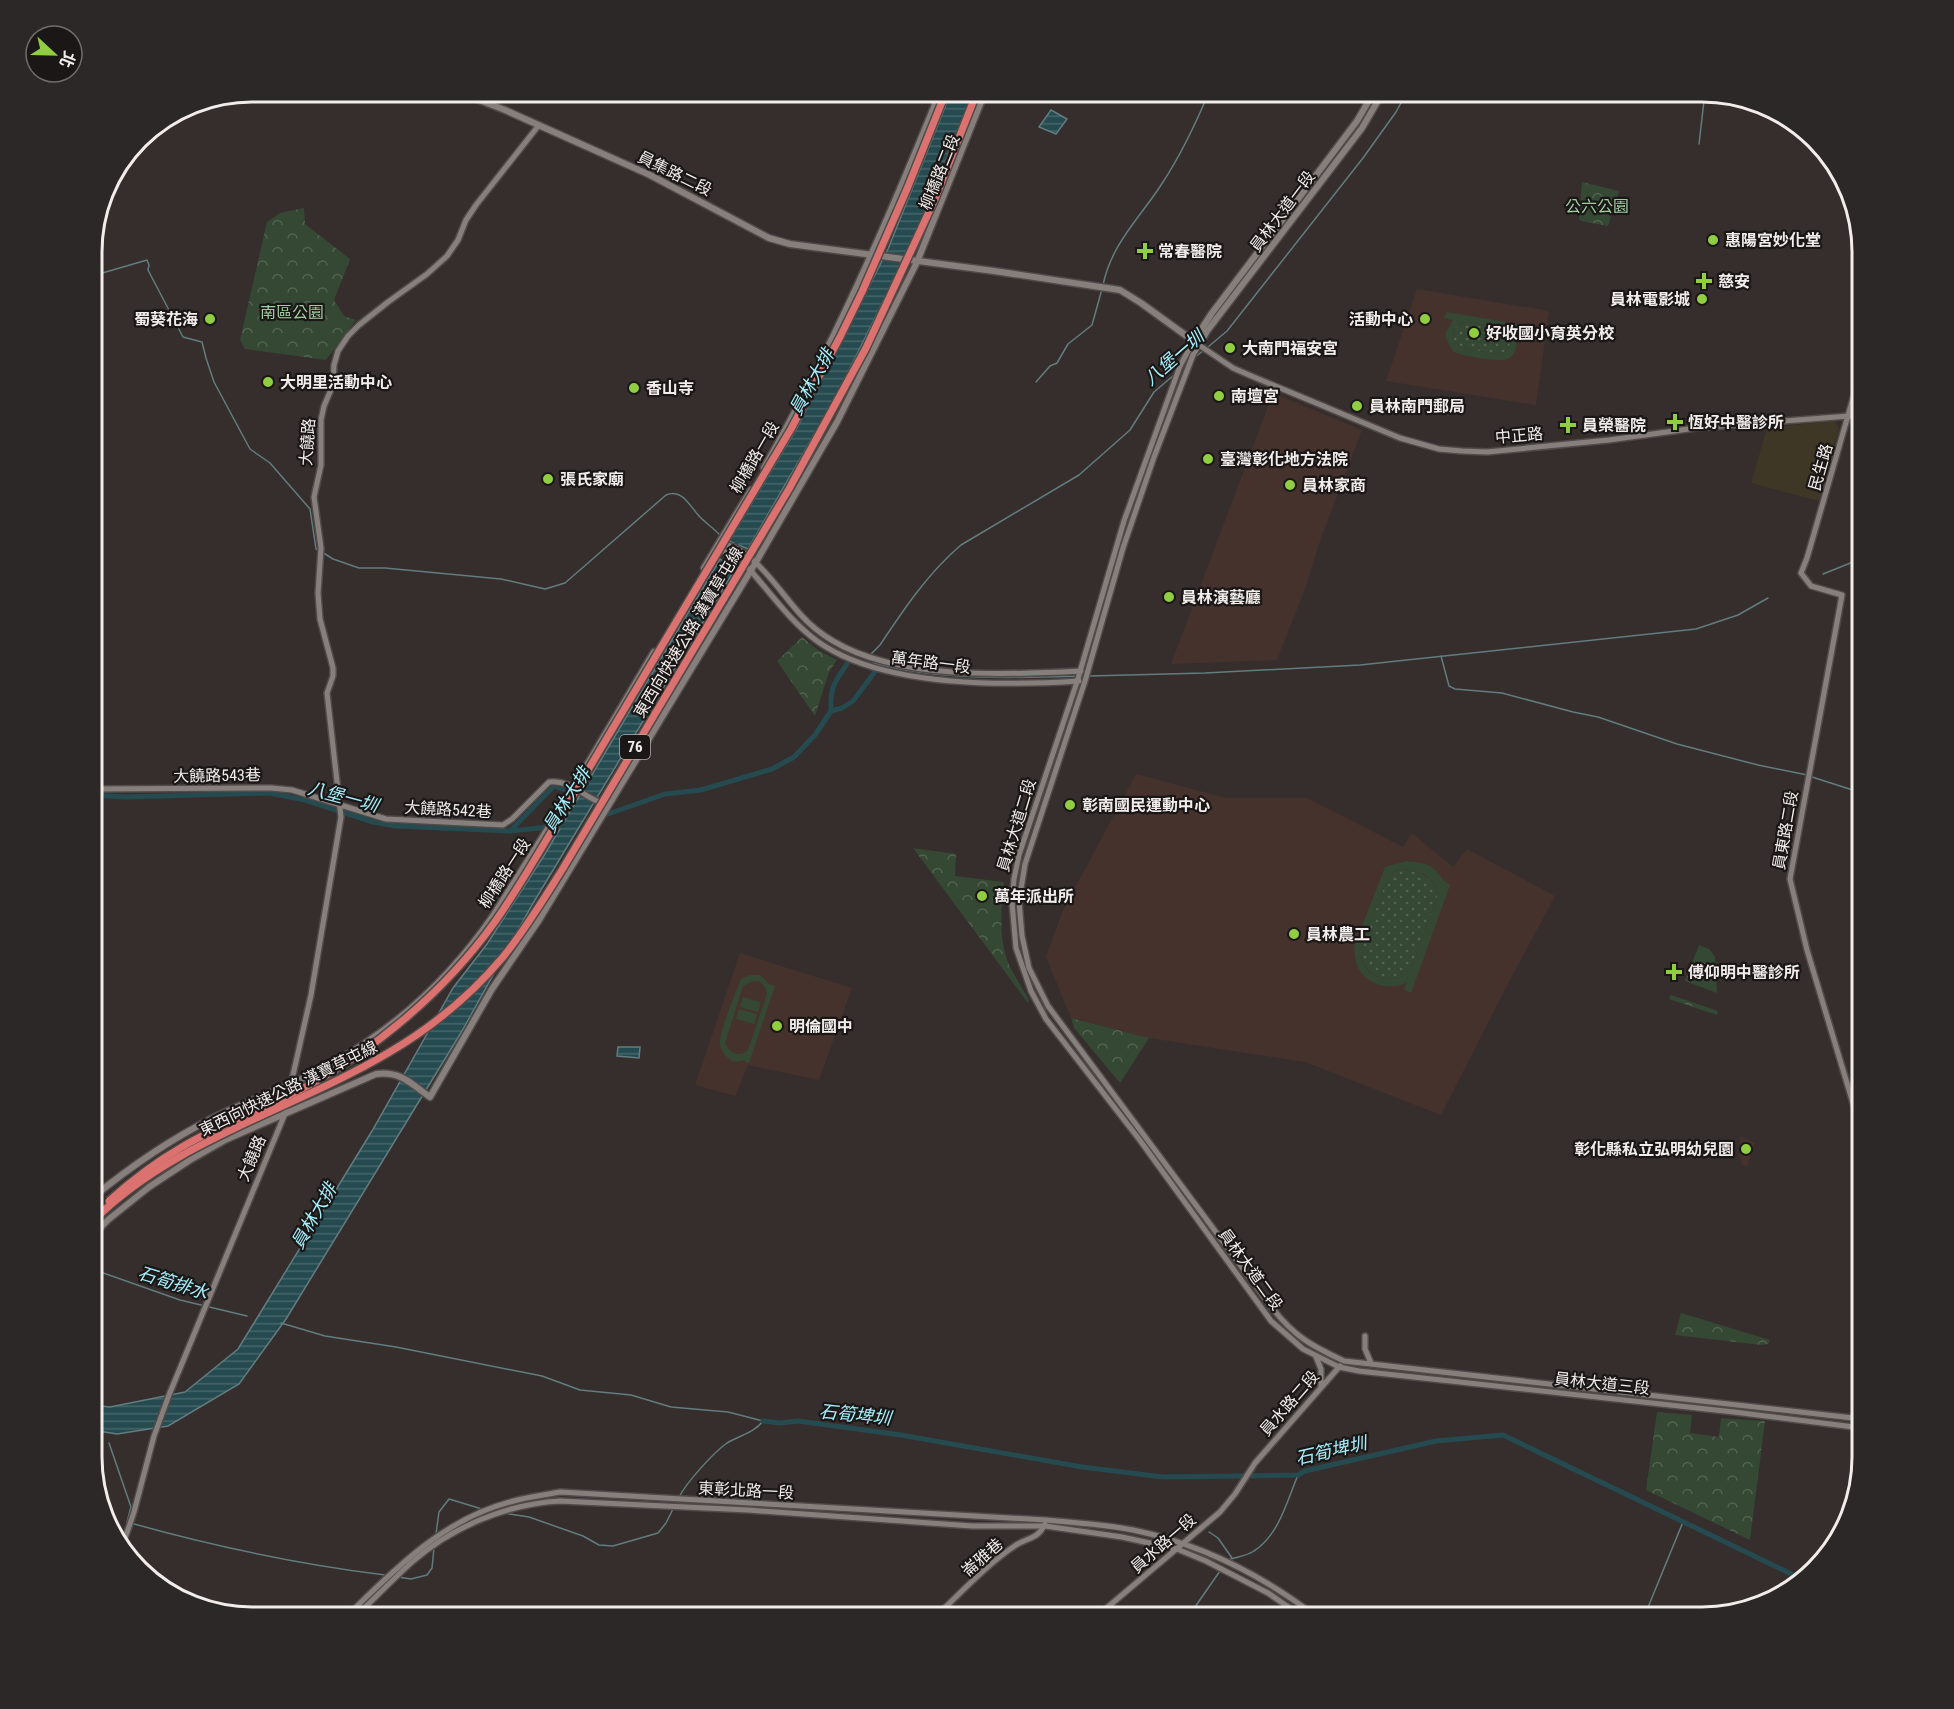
<svg xmlns="http://www.w3.org/2000/svg" width="1954" height="1709" font-family="'Roboto Condensed','Noto Sans TC',sans-serif">
  <style>
    .commercial { fill: #3e3726 }
    .education { fill: #46322d }
    .grass { fill: url(#grass-dots) }
    .forest { fill: url(#forest-crowns) }
    .pitch { fill: #344834; fill-rule: evenodd }
    .water { fill: url(#water-rules); stroke: #627c7f; stroke-width: 1.5 }
    .lines { fill: none; stroke-linecap: round; stroke-linejoin: round }
    .stream { stroke: #627c7f; stroke-width: 1.5 }
    .canal { stroke: #254b51; stroke-width: 5 }
    .tertiary-casing { stroke: #504a48; stroke-width: 8 }
    .secondary-casing { stroke: #504a48; stroke-width: 9 }
    .tertiary { stroke: #877f7c; stroke-width: 5 }
    .secondary { stroke: #877f7c; stroke-width: 6 }
    .trunk-bridge-casing { stroke: #504a48; stroke-width: 10; stroke-linecap: butt }
    .trunk-bridge { stroke: #db7270; stroke-width: 7 }
    .poi-dot { fill: #90cd41; stroke: #1a1716; stroke-width: 2 }
    .labels { text-anchor: middle; stroke-width: 4.5; stroke-linejoin: round; paint-order: stroke }
    .shield { fill: #1a1716; stroke: #b1adab; stroke-width: 1.5 }
    .shield-label { font-size: 15px; font-weight: bold; fill: #f2edeb }
    .street-label { font-size: 16px; fill: #f2edeb; stroke: #1a1716 }
    .park-label { font-size: 16px; fill: #a1cca1; stroke: #1a1716 }
    .poi-label { font-size: 16px; font-weight: bold; fill: #f2edeb; stroke: #1a1716; text-anchor: start }
    .water-label { font-size: 18px; font-style: italic; fill: #a5effc; stroke: #1a1716 }
    .rim { fill: none; stroke: #f2edeb; stroke-width: 3 }
  </style>
  <defs>
    <pattern id="grass-dots" width="8" height="8" patternUnits="userSpaceOnUse" patternTransform="scale(1.5)"><rect width="8" height="8" fill="#344834"/><path d="M2 2h.1M6 6h.1" fill="none" stroke="#526352" stroke-width="1.8" stroke-linecap="round"/></pattern>
    <pattern id="forest-crowns" width="20" height="18" patternUnits="userSpaceOnUse" patternTransform="scale(1.5)"><rect width="20" height="18" fill="#344834"/><path d="M2 6a3 3 0 1 1 6 0M12 15a3 3 0 1 1 6 0" fill="none" stroke="#526352"/></pattern>
    <pattern id="water-rules" width="6" height="5" patternUnits="userSpaceOnUse" patternTransform="scale(1.5)"><rect width="6" height="5" fill="#254b51"/><path d="M0 2.5h6" fill="none" stroke="#45656a"/></pattern>
  </defs>
  <rect width="100%" height="100%" fill="#352e2c"/>
  <polygon class="commercial" points="1835,421 1839,428 1819,501 1751,483 1767,428"/>
  <g class="education">
    <polygon points="477,92 506,92 504,102"/>
    <polygon points="1417,289 1549,311 1536,405 1386,381"/>
    <polygon points="1273,393 1362,430 1320,541 1305,589 1277,660 1171,664"/>
    <polygon points="1136,774 1226,798 1307,798 1403,847 1412,833 1453,867 1467,849 1555,896 1512,976 1441,1115 1305,1062 1149,1038 1071,1018 1046,957 1063,910"/>
    <polygon points="740,953 852,988 819,1080 748,1065 735,1096 695,1085"/>
    <polygon points="1740,1137 1755,1143 1747,1166 1742,1165 1740,1156"/>
  </g>
  <g class="grass">
    <polygon points="1377,92 1380,92 1359,128 1297,208 1312,185 1358,124"/>
    <path d="M 1467,322 L 1503,327 L 1511,335 C 1511,342 1510,348 1504,352 C 1497,356 1487,352 1480,351 C 1466,348 1445,346 1456,326 Z"/>
    <path d="M 1402,869 C 1419,871 1435,877 1438,895 L 1410,971 C 1392,987 1363,978 1360,952 L 1388,877 L 1392,873 Z"/>
  </g>
  <g class="forest">
    <polygon points="1582,182 1619,191 1608,226 1581,221 1579,219"/>
    <polygon points="304,208 305,224 350,259 334,300 344,316 356,320 326,360 245,349 240,340 267,222 280,213"/>
    <polygon points="802,637 818,650 837,660 829,672 815,716 777,661"/>
    <path d="M 913,848 L 956,854 L 955,876 L 1004,882 C 1001,911 998,940 1010,967 C 1016,978 1023,989 1029,1000 L 1028,1003 Z"/>
    <polygon points="1699,945 1709,949 1715,957 1717,993 1685,981"/>
    <polygon points="1671,995 1718,1011 1717,1015 1669,999"/>
    <polygon points="1071,1018 1149,1038 1120,1083 1074,1028"/>
    <polygon points="1681,1313 1770,1340 1768,1344 1761,1345 1675,1335"/>
    <polygon points="1657,1412 1692,1415 1690,1433 1719,1437 1721,1418 1765,1421 1750,1540 1646,1490"/>
  </g>
  <g class="pitch">
    <path d="M 1447,312 L 1523,325 L 1522,329 L 1513,329 C 1519,338 1519,357 1504,360 C 1496,361 1459,356 1453,351 C 1449,347 1447,339 1445,334 L 1453,320 L 1444,318 ZM 1467,322 L 1503,327 L 1511,335 C 1511,342 1510,348 1504,352 C 1497,356 1487,352 1480,351 C 1466,348 1445,346 1456,326 Z"/>
    <path d="M 1406,861 C 1419,862 1430,863 1439,874 C 1443,880 1444,882 1450,885 L 1411,993 L 1404,990 L 1407,982 C 1393,991 1370,986 1360,971 C 1355,964 1355,955 1354,947 L 1385,867 ZM 1402,869 C 1419,870 1435,876 1438,895 L 1410,971 C 1392,987 1362,978 1360,952 L 1388,877 L 1392,873 Z"/>
    <path d="M 750,975 L 760,975 L 769,984 L 775,986 L 749,1063 L 745,1062 L 745,1060 L 734,1062 C 727,1058 721,1052 720,1044 C 719,1032 736,992 741,979 ZM 759,981 L 765,987 L 767,994 L 748,1050 C 739,1058 730,1053 725,1043 L 743,986 L 751,982 Z"/>
    <polygon points="743,997 761,1002 758,1012 740,1007"/>
    <polygon points="739,1009 757,1014 754,1024 736,1019"/>
  </g>
  <g class="water">
    <polygon points="951,92 973,92 913,242 834,400 748,549 729,541 797,428 888,249"/>
    <polygon points="1051,110 1067,119 1056,134 1039,127"/>
    <polygon points="720,559 735,569 532,905 462,1031 286,1319 239,1384 168,1426 117,1434 92,1430 92,1405 110,1407 185,1392 238,1349 372,1131 453,988 487,944 545,854"/>
    <polygon points="618,1047 640,1047 639,1058 617,1056"/>
  </g>
  <g class="lines">
    <g class="stream">
      <polyline points="1699,144 1705,92"/>
      <polyline points="92,276 147,260 149,265 148,270 183,337 202,342 206,358 214,382 250,449 270,463 310,509 316,549 318,550"/>
      <path d="M 1103,285 C 1112,242 1141,217 1163,182 C 1182,153 1196,123 1209,92"/>
      <polyline points="1208,347 1227,331 1363,158 1396,112 1407,92"/>
      <polyline points="1194,358 1204,350"/>
      <polyline points="1036,382 1050,366 1057,363 1068,344 1092,325 1102,289"/>
      <path d="M 322,552 L 333,559 L 359,568 L 385,568 L 501,579 L 545,589 L 565,583 L 666,495 C 683,488 690,507 700,517 C 706,523 713,528 719,534"/>
      <polyline points="1823,574 1853,562 1862,554"/>
      <path d="M 871,654 L 880,645 C 904,609 928,573 961,545 L 1079,475 L 1130,430 L 1154,392 L 1174,375"/>
      <polyline points="1441,656 1449,686 1455,689 1502,693 1573,712 1598,717 1677,744 1758,765 1807,775"/>
      <path d="M 873,663 C 942,681 1013,678 1084,676"/>
      <polyline points="1089,676 1205,673 1360,665 1696,629 1738,615 1768,598"/>
      <polyline points="1812,777 1862,793"/>
      <polyline points="92,1269 180,1300 247,1316"/>
      <path d="M 281,1323 L 325,1336 L 396,1347 L 542,1376 L 580,1390 L 631,1395 L 671,1407 L 728,1412 L 763,1421 C 754,1433 740,1435 727,1443 C 713,1453 687,1482 679,1497"/>
      <path d="M 109,1443 L 131,1507 L 127,1522 C 212,1546 297,1564 385,1575"/>
      <polyline points="504,1513 529,1517 583,1536 599,1545 613,1546 658,1533 666,1523 673,1509"/>
      <polyline points="1209,1532 1218,1538 1232,1558"/>
      <polyline points="436,1534 439,1512 449,1499 482,1509"/>
      <path d="M 1227,1560 C 1236,1557 1247,1556 1254,1551 C 1279,1535 1287,1501 1298,1475"/>
      <polyline points="398,1577 411,1579 427,1575 432,1568 434,1548"/>
      <polyline points="1276,1613 1278,1617"/>
      <polyline points="1188,1617 1220,1571"/>
      <polyline points="1644,1617 1683,1522"/>
    </g>
    <g class="canal">
      <polyline points="723,568 736,545"/>
      <path d="M 831,711 C 830,687 834,683 847,664"/>
      <polyline points="92,795 126,797 269,793 305,800 373,822 396,826 510,831 554,786 568,791"/>
      <polyline points="604,811 608,814 665,794 701,790 772,769 794,757 815,735 831,711 842,708 853,701 874,673"/>
      <polyline points="510,831 568,825"/>
      <polyline points="763,1421 780,1423 798,1421 901,1435 1082,1467 1163,1477 1298,1475 1305,1471 1436,1441 1503,1435 1802,1579"/>
    </g>
    <defs>
      <g id="tertiary">
        <polyline points="1193,342 1180,366 1124,521 1077,682 1019,855 1014,879 1012,902 1016,948 1031,991 1046,1019 1139,1139 1271,1321 1303,1349 1339,1367 1359,1371 1734,1412 1862,1428"/>
        <path d="M 720,544 C 752,545 780,593 801,615 C 810,625 821,634 833,641 C 898,680 1007,675 1081,671"/>
        <path d="M 719,545 C 726,557 741,561 751,571 C 772,595 791,622 817,641 C 881,687 1002,686 1079,681"/>
        <path d="M 92,789 L 271,788 L 292,790 L 386,819 L 503,825 L 512,819 L 549,782 C 572,779 584,799 605,804"/>
        <polyline points="1862,1133 1807,950 1790,879 1842,595 1811,586 1801,573 1807,558 1862,367"/>
        <polyline points="1365,1336 1365,1349 1371,1363"/>
        <polyline points="1316,1357 1321,1369 1321,1386"/>
        <path d="M 1862,1419 L 1344,1361 C 1312,1346 1295,1337 1273,1309 L 1048,1006 L 1029,968 L 1022,936 L 1019,901 L 1025,864 L 1085,681 L 1123,548 L 1154,457 L 1193,355 L 1199,345 L 1233,368 L 1249,375 L 1400,438 L 1439,449 L 1462,451 L 1487,452 L 1609,440 L 1696,428 L 1862,415"/>
        <polyline points="122,1547 134,1512 154,1436 169,1395 284,1116 291,1084 311,995 341,817 327,693 333,676 333,668 320,619 318,593 321,548 314,497 321,465 321,420 324,406 333,385 334,365 338,351 348,336 359,325 388,302 427,274 447,256 458,240 466,220 476,205 539,125"/>
        <path d="M 346,1617 C 394,1570 442,1520 510,1502 C 526,1497 544,1495 560,1492 L 1046,1520 C 1075,1523 1104,1524 1133,1530 C 1201,1544 1262,1575 1317,1617"/>
        <path d="M 355,1617 C 374,1599 392,1580 412,1562 C 452,1527 506,1504 560,1501 L 748,1510 L 972,1526 L 1045,1526 L 1122,1537 L 1177,1549 L 1206,1561 L 1268,1593 L 1303,1617"/>
        <path d="M 935,1617 C 961,1593 986,1565 1016,1545 C 1029,1537 1038,1539 1045,1524"/>
        <polyline points="1096,1617 1220,1512 1235,1494 1255,1463 1340,1366"/>
      </g>
      <g id="secondary">
        <polyline points="459,92 505,110 650,175 769,238 790,244 994,271 1120,290 1141,303 1199,345 1207,331 1362,128 1383,92"/>
        <polyline points="1193,342 1212,313 1357,121 1374,92"/>
        <path d="M 764,468 C 833,347 888,221 940,92"/>
        <polyline points="704,568 751,490"/>
        <path d="M 92,1198 C 130,1167 169,1140 213,1118 C 251,1099 292,1086 329,1065 C 395,1029 451,977 493,916 L 574,787 L 654,652"/>
        <path d="M 92,1236 L 109,1219 L 149,1187 L 190,1160 L 225,1140 L 376,1074 C 401,1071 410,1083 430,1097 L 492,989 L 539,920 L 756,562 L 837,422 L 917,262 L 985,92"/>
      </g>
    </defs>
    <use href="#tertiary" class="tertiary-casing"/>
    <use href="#secondary" class="secondary-casing"/>
    <use href="#tertiary" class="tertiary"/>
    <use href="#secondary" class="secondary"/>
    <defs>
      <g id="trunk-bridge">
        <path d="M 109,1201 C 131,1181 156,1162 182,1147 C 220,1124 263,1110 302,1089 C 375,1050 445,991 494,923 C 510,901 524,877 538,854 L 791,429 L 840,337 L 862,292 L 907,189 L 946,92"/>
        <path d="M 92,1222 C 172,1141 292,1110 388,1053 C 431,1028 471,995 503,957 C 525,930 543,900 562,870 L 789,489 L 866,348 L 935,199 L 977,92"/>
      </g>
    </defs>
    <use href="#trunk-bridge" class="trunk-bridge-casing"/>
    <use href="#trunk-bridge" class="trunk-bridge"/>
  </g>
  <g class="poi-dot">
    <circle cx="1713" cy="240" r="6"/>
    <path d="M1142 242h6v6h6v6h-6v6h-6v-6h-6v-6h6z"/>
    <path d="M1701 272h6v6h6v6h-6v6h-6v-6h-6v-6h6z"/>
    <circle cx="1702" cy="299" r="6"/>
    <circle cx="210" cy="319" r="6"/>
    <circle cx="1425" cy="319" r="6"/>
    <circle cx="1474" cy="333" r="6"/>
    <circle cx="1230" cy="348" r="6"/>
    <circle cx="268" cy="382" r="6"/>
    <circle cx="634" cy="388" r="6"/>
    <circle cx="1219" cy="396" r="6"/>
    <circle cx="1357" cy="406" r="6"/>
    <path d="M1672 413h6v6h6v6h-6v6h-6v-6h-6v-6h6z"/>
    <path d="M1565 416h6v6h6v6h-6v6h-6v-6h-6v-6h6z"/>
    <circle cx="1208" cy="459" r="6"/>
    <circle cx="548" cy="479" r="6"/>
    <circle cx="1290" cy="485" r="6"/>
    <circle cx="1169" cy="597" r="6"/>
    <circle cx="1070" cy="805" r="6"/>
    <circle cx="982" cy="896" r="6"/>
    <circle cx="1294" cy="934" r="6"/>
    <path d="M1671 963h6v6h6v6h-6v6h-6v-6h-6v-6h6z"/>
    <circle cx="777" cy="1026" r="6"/>
    <circle cx="1746" cy="1149" r="6"/>
  </g>
  <g class="labels">
    <rect class="shield" x="620" y="735" width="30" height="24" rx="4.5"/>
    <g class="shield-label">
      <text x="635" y="752">76</text>
    </g>
    <g class="street-label">
      <text transform="translate(939 172) rotate(-68)" y="6">柳橋路二段</text>
      <text transform="translate(675 173) rotate(26)" y="6">員集路二段</text>
      <text transform="translate(1282 211) rotate(-53)" y="6">員林大道一段</text>
      <text transform="translate(1519 435) rotate(-5)" y="6">中正路</text>
      <text transform="translate(307 442) rotate(-86)" y="6">大饒路</text>
      <text transform="translate(754 457) rotate(-60)" y="6">柳橋路一段</text>
      <text transform="translate(1820 467) rotate(-74)" y="6">民生路</text>
      <text transform="translate(688 632) rotate(-59)" y="6">東西向快速公路 漢寶草屯線</text>
      <text transform="translate(931 662) rotate(7)" y="6">萬年路一段</text>
      <text transform="translate(217 775) rotate(-1)" y="6">大饒路543巷</text>
      <text transform="translate(448 809) rotate(3)" y="6">大饒路542巷</text>
      <text transform="translate(1016 825) rotate(-73)" y="6">員林大道二段</text>
      <text transform="translate(1785 830) rotate(-80)" y="6">員東路二段</text>
      <text transform="translate(504 873) rotate(-57)" y="6">柳橋路一段</text>
      <text transform="translate(288 1088) rotate(-26)" y="6">東西向快速公路 漢寶草屯線</text>
      <text transform="translate(251 1158) rotate(-67)" y="6">大饒路</text>
      <text transform="translate(1251 1269) rotate(54)" y="6">員林大道二段</text>
      <text transform="translate(1602 1383) rotate(6)" y="6">員林大道三段</text>
      <text transform="translate(1289 1403) rotate(-49)" y="6">員水路二段</text>
      <text transform="translate(746 1490) rotate(3)" y="6">東彰北路一段</text>
      <text transform="translate(1163 1543) rotate(-41)" y="6">員水路一段</text>
      <text transform="translate(982 1557) rotate(-41)" y="6">崙雅巷</text>
    </g>
    <g class="park-label">
      <text x="1597" y="212">公六公園</text>
      <text x="292" y="318">南區公園</text>
    </g>
    <g class="poi-label">
      <text x="1725" y="246">惠陽宮妙化堂</text>
      <text x="1158" y="257">常春醫院</text>
      <text x="1718" y="287">慈安</text>
      <text x="1690" y="305" text-anchor="end">員林電影城</text>
      <text x="198" y="325" text-anchor="end">蜀葵花海</text>
      <text x="1413" y="325" text-anchor="end">活動中心</text>
      <text x="1486" y="339">好收國小育英分校</text>
      <text x="1242" y="354">大南門福安宮</text>
      <text x="280" y="388">大明里活動中心</text>
      <text x="646" y="394">香山寺</text>
      <text x="1231" y="402">南壇宮</text>
      <text x="1369" y="412">員林南門郵局</text>
      <text x="1688" y="428">恆好中醫診所</text>
      <text x="1582" y="431">員榮醫院</text>
      <text x="1220" y="465">臺灣彰化地方法院</text>
      <text x="560" y="485">張氏家廟</text>
      <text x="1302" y="491">員林家商</text>
      <text x="1181" y="603">員林演藝廳</text>
      <text x="1082" y="811">彰南國民運動中心</text>
      <text x="994" y="902">萬年派出所</text>
      <text x="1306" y="940">員林農工</text>
      <text x="1688" y="978">傅仰明中醫診所</text>
      <text x="789" y="1032">明倫國中</text>
      <text x="1734" y="1155" text-anchor="end">彰化縣私立弘明幼兒園</text>
    </g>
    <g class="water-label">
      <text transform="translate(1174 358) rotate(-41)" y="6">八堡一圳</text>
      <text transform="translate(812 382) rotate(-61)" y="6">員林大排</text>
      <text transform="translate(343 797) rotate(15)" y="6">八堡一圳</text>
      <text transform="translate(567 800) rotate(-58)" y="6">員林大排</text>
      <text transform="translate(314 1216) rotate(-60)" y="6">員林大排</text>
      <text transform="translate(173 1283) rotate(17)" y="6">石筍排水</text>
      <text transform="translate(855 1415) rotate(6)" y="6">石筍埤圳</text>
      <text transform="translate(1331 1451) rotate(-13)" y="6">石筍埤圳</text>
    </g>
  </g>
  <path d="M0 0H1954V1709H0ZM252 102H1702A150 150 0 0 1 1852 252V1457A150 150 0 0 1 1702 1607H252A150 150 0 0 1 102 1457V252A150 150 0 0 1 252 102Z" fill="#2b2827" fill-rule="evenodd"/>
  <path class="rim" d="M252 102H1702A150 150 0 0 1 1852 252V1457A150 150 0 0 1 1702 1607H252A150 150 0 0 1 102 1457V252A150 150 0 0 1 252 102Z"/>
  <g transform="translate(54 54) rotate(112)"><circle r="28" fill="#1a1716" stroke="#706d6b" stroke-width="1.5"/>
  <path d="M0-4.5L10 22L0 15L-10 22Z" fill="#90cd41"/>
  <text y="-9" font-size="16" font-weight="bold" text-anchor="middle" fill="#f2edeb">北</text>
  </g>
</svg>
